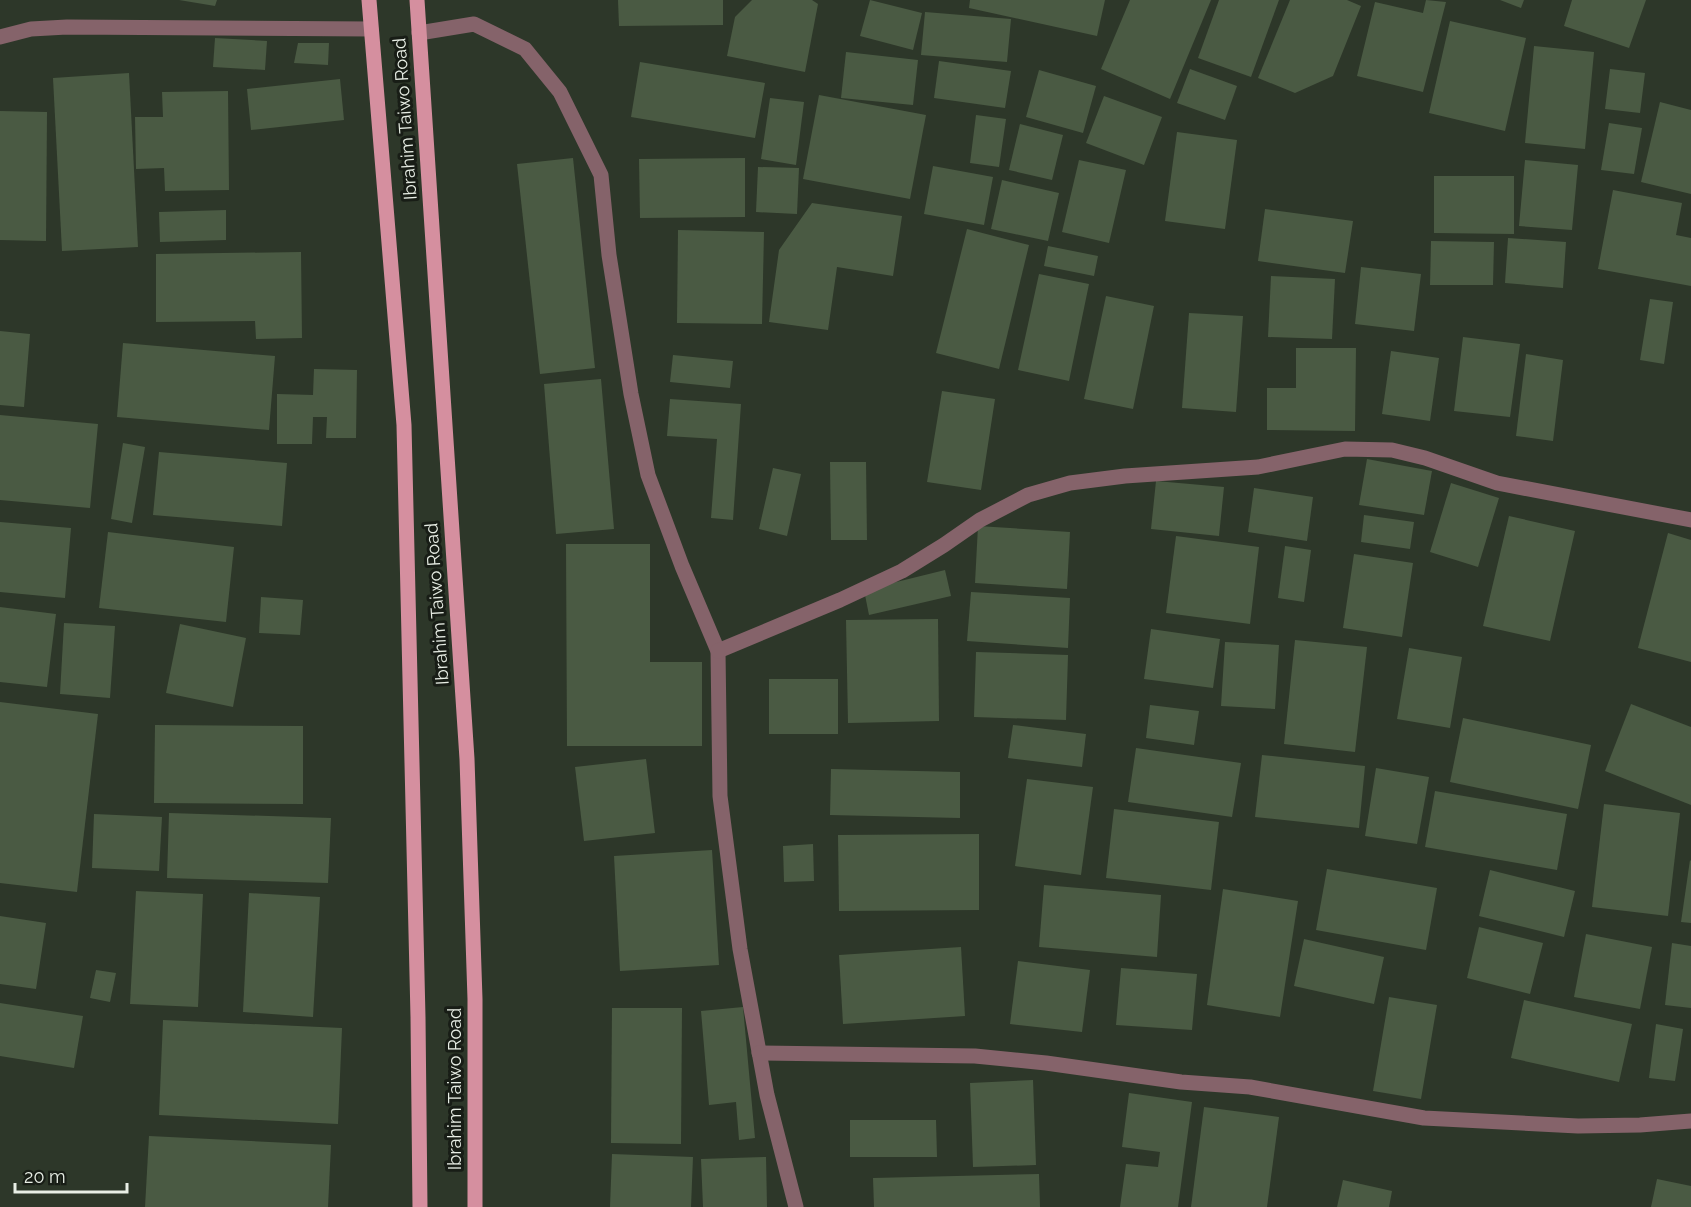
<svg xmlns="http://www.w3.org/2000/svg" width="1691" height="1207" font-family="Raleway,sans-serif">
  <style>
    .building { fill: #4a5a43 }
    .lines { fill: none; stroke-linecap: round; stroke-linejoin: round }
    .minor { stroke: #85636a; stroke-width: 15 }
    .primary { stroke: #d58f9f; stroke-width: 15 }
    .labels { text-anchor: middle; stroke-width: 6; stroke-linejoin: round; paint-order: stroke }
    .street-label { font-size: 18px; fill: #e8eee5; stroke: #181d16 }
  </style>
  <rect width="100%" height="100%" fill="#2d3729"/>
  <g class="building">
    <polygon points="179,0 217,0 215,6"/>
    <polygon points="618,0 723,0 723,25 619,26"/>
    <polygon points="752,0 812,0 818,4 805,72 727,56 735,17"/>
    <polygon points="870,0 922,13 913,50 860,36"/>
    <polygon points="970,0 1105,0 1097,36 969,8"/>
    <polygon points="1130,0 1211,0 1170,99 1101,69"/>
    <polygon points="1219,0 1279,0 1251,77 1198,58"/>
    <polygon points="1290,0 1347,0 1361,6 1333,76 1295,93 1258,78"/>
    <polygon points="1426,0 1446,2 1423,92 1357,76 1375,2 1423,13"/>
    <polygon points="1500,0 1524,0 1521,8"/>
    <polygon points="1572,0 1646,0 1629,48 1564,26"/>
    <polygon points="925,12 1011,19 1007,62 921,55"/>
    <polygon points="1450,21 1526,38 1505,131 1429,113"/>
    <polygon points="215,38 267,41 265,70 213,67"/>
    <polygon points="298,43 329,43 328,65 294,63"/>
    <polygon points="1534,46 1594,52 1585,149 1525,143"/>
    <polygon points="846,52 918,60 913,105 841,98"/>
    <polygon points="939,61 1011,71 1005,108 934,98"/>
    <polygon points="640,62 765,83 755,138 631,117"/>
    <polygon points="1190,69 1237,86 1225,120 1177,103"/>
    <polygon points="1610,69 1645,73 1640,113 1605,109"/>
    <polygon points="1039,70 1096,86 1083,133 1026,117"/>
    <polygon points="129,73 138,247 62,251 53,78"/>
    <polygon points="340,79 344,120 251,130 247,89"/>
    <polygon points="228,91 229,190 165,191 164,168 136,169 135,117 163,117 162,92"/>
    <polygon points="819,95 926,115 910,199 803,179"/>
    <polygon points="1104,96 1162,117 1144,165 1086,143"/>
    <polygon points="770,98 804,102 796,165 761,159"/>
    <polygon points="1660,102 1691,110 1691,194 1641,182"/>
    <polygon points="0,111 47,112 46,241 0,240"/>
    <polygon points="976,115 1006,119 999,167 970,163"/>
    <polygon points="1609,123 1642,128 1634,174 1601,170"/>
    <polygon points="1020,124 1063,135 1052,180 1009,170"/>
    <polygon points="1177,132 1237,140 1225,229 1165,221"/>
    <polygon points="573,158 595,368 540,374 517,164"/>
    <polygon points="745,158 745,217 640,218 639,159"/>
    <polygon points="1079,160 1126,170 1109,243 1062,232"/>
    <polygon points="1525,160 1578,165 1572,230 1519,226"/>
    <polygon points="933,166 993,177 984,225 924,214"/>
    <polygon points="758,167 799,168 797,214 756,212"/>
    <polygon points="1434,176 1514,176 1514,234 1434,233"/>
    <polygon points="1002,180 1059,193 1048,241 991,229"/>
    <polygon points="1613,190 1682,203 1676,235 1691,238 1691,286 1598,269"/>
    <polygon points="812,203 902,216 893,276 837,267 828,330 769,322 779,250"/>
    <polygon points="1265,209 1353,221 1345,273 1258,261"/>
    <polygon points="226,210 226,240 160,242 159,212"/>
    <polygon points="967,229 1029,245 999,369 936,353"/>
    <polygon points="678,230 764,232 762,324 677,323"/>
    <polygon points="1508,238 1566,242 1563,288 1505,283"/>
    <polygon points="1431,241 1494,242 1493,285 1430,285"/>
    <polygon points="1048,246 1098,256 1094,276 1044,266"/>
    <polygon points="301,252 302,338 256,339 255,321 156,322 156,254"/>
    <polygon points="1361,267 1421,274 1414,331 1355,324"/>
    <polygon points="1039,274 1089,284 1069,381 1018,370"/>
    <polygon points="1271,276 1335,279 1332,339 1268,337"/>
    <polygon points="1106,296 1154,306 1133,409 1084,399"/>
    <polygon points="1650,299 1673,302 1664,364 1640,360"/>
    <polygon points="1189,313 1243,316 1236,412 1182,408"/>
    <polygon points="0,331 30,334 24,407 0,405"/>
    <polygon points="1463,337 1520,344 1510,417 1454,411"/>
    <polygon points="123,343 275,356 269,430 117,417"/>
    <polygon points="1296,348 1356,348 1355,431 1267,430 1267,388 1296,388"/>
    <polygon points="1391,351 1439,358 1430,421 1382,414"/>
    <polygon points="1526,354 1563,360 1553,441 1516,436"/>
    <polygon points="673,355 733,361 730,388 670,382"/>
    <polygon points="314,369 357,370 356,438 326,438 327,417 313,417 312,444 277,444 277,394 313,395"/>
    <polygon points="601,379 614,529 556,534 544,384"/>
    <polygon points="942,391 995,399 981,490 927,482"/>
    <polygon points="670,399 741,404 733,520 711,518 717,439 667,436"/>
    <polygon points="0,415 98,424 90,508 0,500"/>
    <polygon points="123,443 145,447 132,523 111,519"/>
    <polygon points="159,452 287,463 282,526 153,515"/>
    <polygon points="1367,459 1432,471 1424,515 1359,505"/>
    <polygon points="830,462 866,462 867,540 831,540"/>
    <polygon points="773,468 801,474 787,536 759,529"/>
    <polygon points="1156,481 1224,487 1219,536 1151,529"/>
    <polygon points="1451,483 1499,498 1478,567 1430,552"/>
    <polygon points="1254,488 1313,497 1307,541 1248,532"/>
    <polygon points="1364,515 1414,522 1410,549 1361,542"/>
    <polygon points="1509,516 1575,531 1550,641 1483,626"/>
    <polygon points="0,522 71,528 65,598 0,592"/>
    <polygon points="978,526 1070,532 1067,589 975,583"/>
    <polygon points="108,532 234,547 226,622 99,608"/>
    <polygon points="1668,533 1691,540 1691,662 1638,648"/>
    <polygon points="1176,536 1259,547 1250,624 1166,613"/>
    <polygon points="566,544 650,544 650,662 702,662 702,746 567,746"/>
    <polygon points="1285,546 1311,550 1304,602 1278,598"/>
    <polygon points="1354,554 1413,563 1402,637 1343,628"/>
    <polygon points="945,570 951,596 869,615 864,590"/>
    <polygon points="971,592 1070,598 1068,648 967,641"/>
    <polygon points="261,597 303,600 300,635 259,633"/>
    <polygon points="0,607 56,614 47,687 0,682"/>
    <polygon points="938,619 939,721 848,723 846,620"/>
    <polygon points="64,623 115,626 110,698 60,694"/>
    <polygon points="180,624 246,638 233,707 166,693"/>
    <polygon points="1151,629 1220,639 1213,688 1144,679"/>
    <polygon points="1295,640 1367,647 1355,752 1284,744"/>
    <polygon points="1225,642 1279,645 1275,709 1221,706"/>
    <polygon points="1409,648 1462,657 1450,728 1397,719"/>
    <polygon points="976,652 1068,655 1066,720 974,717"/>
    <rect x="769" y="679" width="69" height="55"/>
    <polygon points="0,702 98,714 77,892 0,883"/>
    <polygon points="1631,704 1691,727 1691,805 1605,771"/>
    <polygon points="1150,705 1199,711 1194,745 1146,738"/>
    <polygon points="1463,718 1591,745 1578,809 1450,782"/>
    <polygon points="155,725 303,726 303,804 154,803"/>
    <polygon points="1013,725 1086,734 1082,767 1008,758"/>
    <polygon points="1136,748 1241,763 1232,817 1128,802"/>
    <polygon points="1262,755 1365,766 1359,828 1255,817"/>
    <polygon points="646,759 655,833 584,841 575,767"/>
    <polygon points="1376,768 1429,777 1417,844 1365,836"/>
    <polygon points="831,769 960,772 960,818 830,815"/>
    <polygon points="1027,779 1093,787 1081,875 1015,866"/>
    <polygon points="1435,791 1567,814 1557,870 1425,847"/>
    <polygon points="1604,804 1680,813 1668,916 1592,907"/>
    <polygon points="1114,809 1219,822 1211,890 1106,878"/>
    <polygon points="169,813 331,818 328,883 167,878"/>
    <polygon points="94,814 162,817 159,871 92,868"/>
    <polygon points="979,834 979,910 839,911 838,835"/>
    <polygon points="813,844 814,881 784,882 783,846"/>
    <polygon points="712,850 719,965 620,971 614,856"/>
    <polygon points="1690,860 1691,861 1691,923 1681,922"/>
    <polygon points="1327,869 1437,888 1426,950 1316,930"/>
    <polygon points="1490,870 1575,891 1564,937 1479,916"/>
    <polygon points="1044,885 1161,895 1157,957 1039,947"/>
    <polygon points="1223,889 1298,901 1280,1017 1207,1005"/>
    <polygon points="136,891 203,894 198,1007 130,1004"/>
    <polygon points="249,893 320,897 313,1017 243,1012"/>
    <polygon points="0,916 46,923 36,989 0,984"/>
    <polygon points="1479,927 1543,943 1530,994 1467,978"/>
    <polygon points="1586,934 1652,947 1640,1009 1574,997"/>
    <polygon points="1304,939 1384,957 1374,1004 1294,986"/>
    <polygon points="1672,943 1691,946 1691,1008 1665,1005"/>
    <polygon points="961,947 965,1016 843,1024 839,955"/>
    <polygon points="1018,961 1090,970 1082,1032 1010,1024"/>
    <polygon points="1121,968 1197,974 1192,1030 1116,1025"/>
    <polygon points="96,970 116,973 110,1002 90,998"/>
    <polygon points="1389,997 1437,1005 1421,1099 1373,1091"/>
    <polygon points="1524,1000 1632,1024 1619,1082 1511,1058"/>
    <polygon points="0,1003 83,1016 74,1068 0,1056"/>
    <polygon points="743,1007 755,1138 739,1140 736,1102 709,1105 701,1011"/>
    <polygon points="612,1008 682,1008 681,1144 611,1143"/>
    <polygon points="163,1020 342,1028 338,1124 159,1115"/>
    <polygon points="1656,1024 1683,1029 1675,1081 1649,1078"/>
    <polygon points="1033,1080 1036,1165 973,1167 970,1083"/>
    <polygon points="1129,1093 1192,1102 1178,1207 1120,1207 1126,1164 1158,1167 1160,1152 1122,1147"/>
    <polygon points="1204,1107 1279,1117 1267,1207 1191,1207"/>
    <polygon points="850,1120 936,1120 937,1157 850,1157"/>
    <polygon points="149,1136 331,1145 328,1207 145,1207"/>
    <polygon points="612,1154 693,1157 691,1207 610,1207"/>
    <polygon points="766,1157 767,1207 703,1207 701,1159"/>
    <polygon points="1039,1174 1040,1207 874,1207 873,1178"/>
    <polygon points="1657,1179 1691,1186 1691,1207 1651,1207"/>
    <polygon points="1343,1180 1392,1191 1389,1207 1337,1207"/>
  </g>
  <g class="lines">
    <g class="minor">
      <polyline points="419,33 474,24 525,49 560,92 601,175 609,255 631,394 648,475 682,566 718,651 720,796 740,949 767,1095 796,1207"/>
      <polyline points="0,37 31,29 67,27 371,29"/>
      <polyline points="718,651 840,600 902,571 944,545 980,520 1028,495 1070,483 1125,476 1258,467 1345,449 1392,450 1425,458 1497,483 1691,520"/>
      <polyline points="759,1053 975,1056 1046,1063 1181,1082 1250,1087 1424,1118 1578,1126 1640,1125 1691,1121"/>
    </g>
    <g class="primary">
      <polyline points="369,0 404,425 418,1017 420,1207"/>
      <polyline points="417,0 467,759 475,999 475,1207"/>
    </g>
  </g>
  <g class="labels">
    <g class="street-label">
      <text transform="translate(405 119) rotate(-94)" y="6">Ibrahim Taiwo Road</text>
      <text transform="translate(437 604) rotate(-94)" y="6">Ibrahim Taiwo Road</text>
      <text transform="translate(455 1089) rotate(-90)" y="6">Ibrahim Taiwo Road</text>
    </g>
  </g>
  <path d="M15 1183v9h112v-9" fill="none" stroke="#e8eee5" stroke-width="3"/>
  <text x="24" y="1183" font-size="18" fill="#e8eee5" stroke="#181d16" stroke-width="4.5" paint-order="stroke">20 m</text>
</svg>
